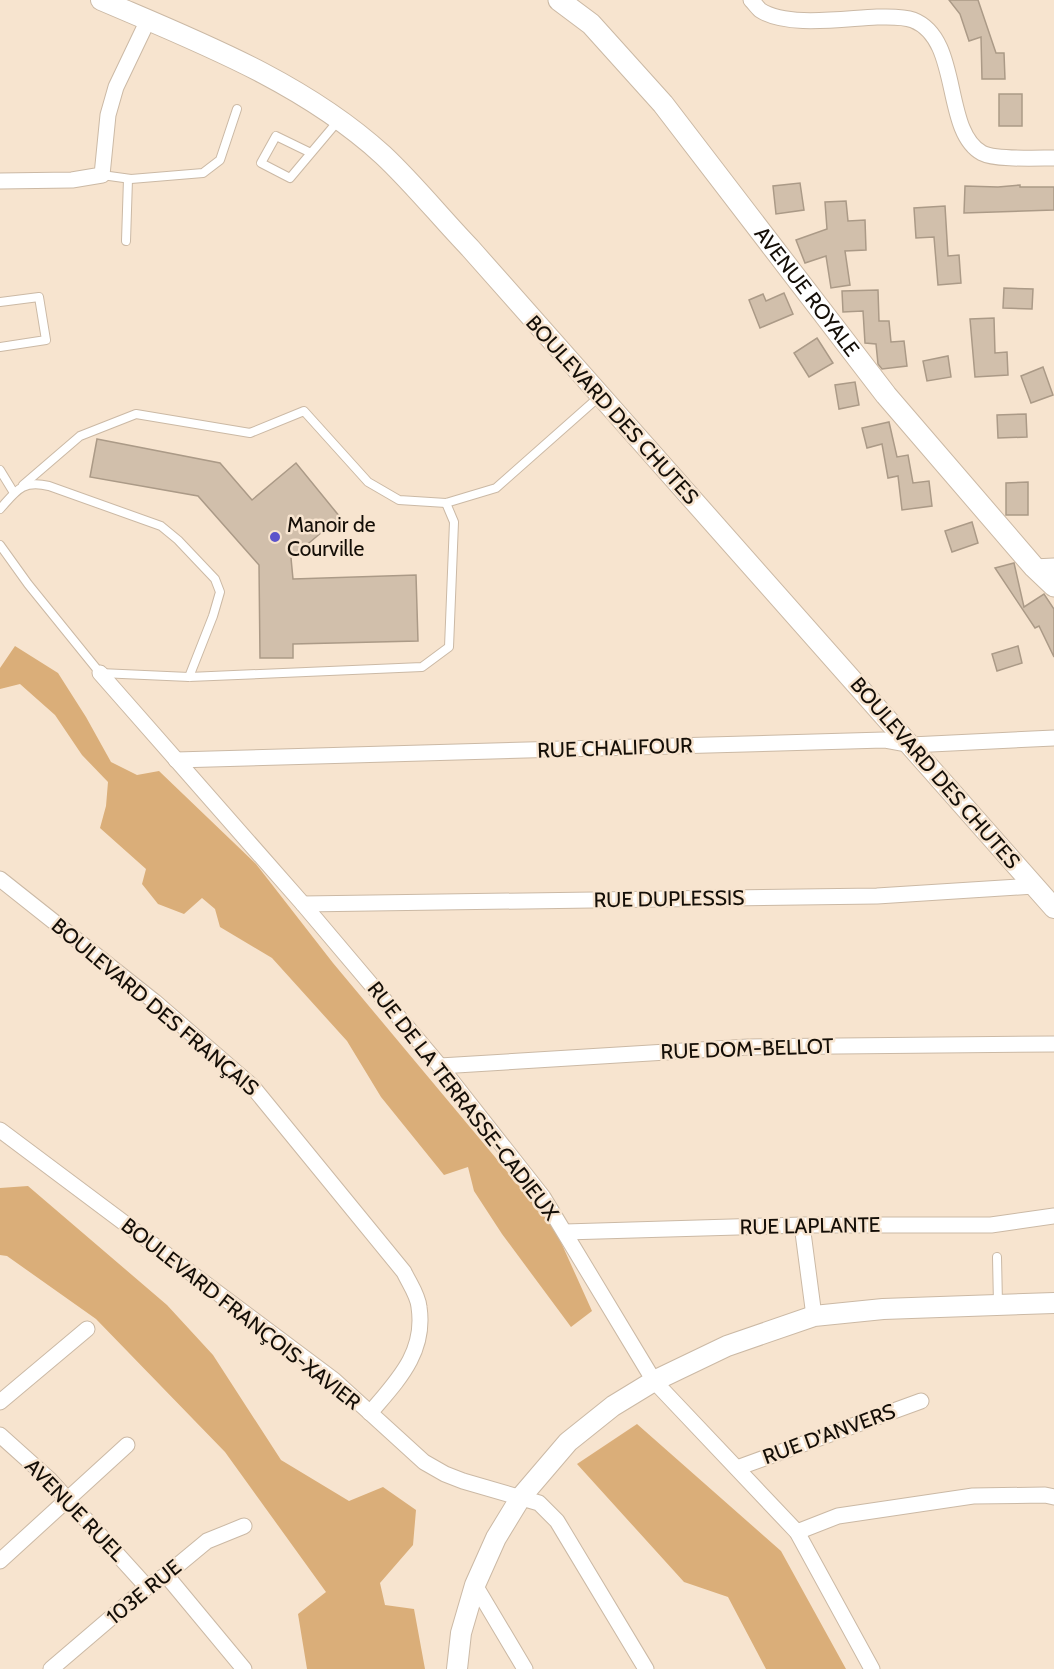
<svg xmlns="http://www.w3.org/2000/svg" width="1054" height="1669" font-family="Cabin,sans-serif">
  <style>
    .forest { fill: #daae79 }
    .building { fill: #d1bfab; stroke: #ab9a87; stroke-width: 1.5 }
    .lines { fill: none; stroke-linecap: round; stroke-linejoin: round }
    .service-casing { stroke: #cbb9a5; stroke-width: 10 }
    .minor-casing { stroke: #cbb9a5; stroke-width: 17 }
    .tertiary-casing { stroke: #cbb9a5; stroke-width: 22 }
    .secondary-casing { stroke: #cbb9a5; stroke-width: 23 }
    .service { stroke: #fff; stroke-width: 8 }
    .minor { stroke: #fff; stroke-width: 15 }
    .tertiary { stroke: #fff; stroke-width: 20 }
    .secondary { stroke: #fff; stroke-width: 21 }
    .poi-dot { fill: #5b53cb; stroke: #f7e4cf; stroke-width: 2 }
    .labels { text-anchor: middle; stroke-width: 5; stroke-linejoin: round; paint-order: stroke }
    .street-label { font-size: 21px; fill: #140e07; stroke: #f7e4cf }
    .poi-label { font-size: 21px; fill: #140e07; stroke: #f7e4cf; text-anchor: start }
  </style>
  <rect width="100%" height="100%" fill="#f7e4cf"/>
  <g class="forest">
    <polygon points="15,646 58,673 86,717 111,762 137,775 159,771 256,864 333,963 555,1229 592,1311 571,1327 502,1234 474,1191 468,1167 444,1175 381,1097 347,1041 272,958 220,927 215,909 202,898 184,914 158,904 142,884 146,869 100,828 106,806 108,782 82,755 55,715 20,684 0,689 0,668"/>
    <polygon points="28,1186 167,1305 213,1355 281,1460 349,1501 383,1487 416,1510 413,1545 380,1583 385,1605 414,1609 425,1669 307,1669 298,1614 326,1592 225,1452 96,1319 7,1256 0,1255 0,1188"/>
    <polygon points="637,1424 781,1551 846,1669 766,1669 728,1597 684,1582 577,1464"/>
  </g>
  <g class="building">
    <polygon points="949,0 978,0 996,53 1004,53 1005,79 982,79 981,37 969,41 960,14"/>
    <rect x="999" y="94" width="23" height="32"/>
    <polygon points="800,183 804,210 776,214 773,186"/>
    <polygon points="1020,185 1020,187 1054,187 1054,210 964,213 965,186 998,187"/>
    <polygon points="846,201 848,221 865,220 866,250 845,251 850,285 831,288 826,256 805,263 796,240 827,229 825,202"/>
    <polygon points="945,206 948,256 959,255 961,283 938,285 934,237 916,238 914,208"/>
    <polygon points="1004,288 1033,289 1032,309 1003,308"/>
    <polygon points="878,290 879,321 889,321 891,342 904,341 907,366 882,369 878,364 876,344 865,343 863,311 843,312 842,291"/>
    <polygon points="784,293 793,314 760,328 749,300 763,294 766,301"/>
    <polygon points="994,318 995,353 1007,352 1008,375 975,377 970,319"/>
    <polygon points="817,338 833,363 809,377 794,353"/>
    <polygon points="948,356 951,377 927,381 923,361"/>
    <polygon points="1043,367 1053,395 1031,403 1021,376"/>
    <polygon points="855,382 859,405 839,409 835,385"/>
    <polygon points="1026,414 1027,437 998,438 997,415"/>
    <polygon points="889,422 897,457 908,455 913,483 929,481 932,506 902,510 898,476 888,478 882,444 867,448 862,428"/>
    <polygon points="97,439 220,463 252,500 296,463 340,517 291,558 293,579 416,575 418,641 293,644 293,658 260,658 259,565 198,496 90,477"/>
    <polygon points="1028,482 1028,515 1006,515 1006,483"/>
    <polygon points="972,522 978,543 952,552 945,531"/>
    <polygon points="1014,563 1024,607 1044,594 1054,609 1054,657 1039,626 1035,628 995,568"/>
    <polygon points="1018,646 1022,663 997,671 992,654"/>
  </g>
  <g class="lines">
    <defs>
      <g id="service">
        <polyline points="311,153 276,136 261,163 290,178 338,121"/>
        <polyline points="102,175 131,179 203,173 220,160 237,109"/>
        <polyline points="126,241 128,179"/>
        <polyline points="0,302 39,297 46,340 0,347"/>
        <polyline points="0,470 14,493"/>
        <polyline points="23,485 80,436 136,414 250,433 304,411 368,482 399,500 446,503 496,488 600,396"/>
        <path d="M 0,509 C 17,490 22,480 49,486 L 161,526 L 178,540 L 215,579 L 220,592 L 213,616 L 189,677"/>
        <polyline points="0,545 28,584 100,673 189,677 422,667 449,647 454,522 446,503"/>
        <polyline points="997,1257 998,1304"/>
      </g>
      <g id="minor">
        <path d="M 751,0 C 754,3 757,7 760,10 C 787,28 846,18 877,17 C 888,17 903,16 913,20 C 962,39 942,131 982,153 C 995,160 1037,158 1054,158"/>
        <polyline points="0,181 72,180 102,175 108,115 116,87 148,20"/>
        <polyline points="1034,567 1054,566"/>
        <polyline points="100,673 303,904 440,1066 543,1197 654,1381 797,1532 872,1669"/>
        <polyline points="176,760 884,740 911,745 1054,738"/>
        <path d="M 0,879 L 155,1002 L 252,1086 L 404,1272 C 409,1283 418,1295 419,1307 C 426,1353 397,1381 370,1413"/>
        <polyline points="303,904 877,896 1034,886"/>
        <polyline points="440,1066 748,1047 1054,1044"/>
        <polyline points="0,1130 334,1380 424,1462 445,1474 463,1481 539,1503 557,1521 646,1669"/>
        <polyline points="802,1225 814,1316"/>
        <polyline points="565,1232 802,1225 991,1225 1054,1216"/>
        <polyline points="0,1402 87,1329"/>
        <polyline points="0,1435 49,1479 147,1587"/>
        <polyline points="737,1468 921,1401"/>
        <polyline points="797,1532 838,1516 973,1496 1045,1495 1054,1497"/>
        <polyline points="0,1561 127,1445"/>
        <polyline points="166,1575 244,1669"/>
        <polyline points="475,1585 525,1669"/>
        <polyline points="51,1669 147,1587 166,1575 207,1541 244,1526"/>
      </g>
      <g id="tertiary">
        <path d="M 101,0 C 199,42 303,82 383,155 C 414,184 441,218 470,248 L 1054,908"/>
        <polyline points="457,1669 461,1633 475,1585 496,1538 521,1497 568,1442 613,1406 654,1381 727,1346 814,1316 883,1309 1054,1303"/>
      </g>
      <g id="secondary">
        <path id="s1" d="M 559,0 L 591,24 L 663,104 L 886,395 L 1034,567 L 1054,586"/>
      </g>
    </defs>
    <use href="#service" class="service-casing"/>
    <use href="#minor" class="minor-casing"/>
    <use href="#tertiary" class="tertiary-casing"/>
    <use href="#secondary" class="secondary-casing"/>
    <use href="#service" class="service"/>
    <use href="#minor" class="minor"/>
    <use href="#tertiary" class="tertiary"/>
    <use href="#secondary" class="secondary"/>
  </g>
  <circle class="poi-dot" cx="275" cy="537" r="6"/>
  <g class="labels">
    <g class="street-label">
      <text dy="7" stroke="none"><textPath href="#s1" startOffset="384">AVENUE ROYALE</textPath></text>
      <text transform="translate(612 410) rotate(48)" y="7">BOULEVARD DES CHUTES</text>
      <text transform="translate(615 748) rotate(-2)" y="7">RUE CHALIFOUR</text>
      <text transform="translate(935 773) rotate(49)" y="7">BOULEVARD DES CHUTES</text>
      <text transform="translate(669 899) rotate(-1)" y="7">RUE DUPLESSIS</text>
      <text transform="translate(155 1007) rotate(40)" y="7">BOULEVARD DES FRANÇAIS</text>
      <text transform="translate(747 1049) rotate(-2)" y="7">RUE DOM-BELLOT</text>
      <text transform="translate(463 1101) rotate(52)" y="7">RUE DE LA TERRASSE-CADIEUX</text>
      <text transform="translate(810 1226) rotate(-1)" y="7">RUE LAPLANTE</text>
      <text transform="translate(241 1314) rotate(38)" y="7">BOULEVARD FRANÇOIS-XAVIER</text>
      <text transform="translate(829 1434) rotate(-20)" y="7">RUE D'ANVERS</text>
      <text transform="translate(75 1510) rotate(46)" y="7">AVENUE RUEL</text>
      <text transform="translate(144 1592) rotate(-39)" y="7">103E RUE</text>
    </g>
    <g class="poi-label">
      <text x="287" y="532">Manoir de<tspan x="287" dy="24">Courville</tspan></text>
    </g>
  </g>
</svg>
